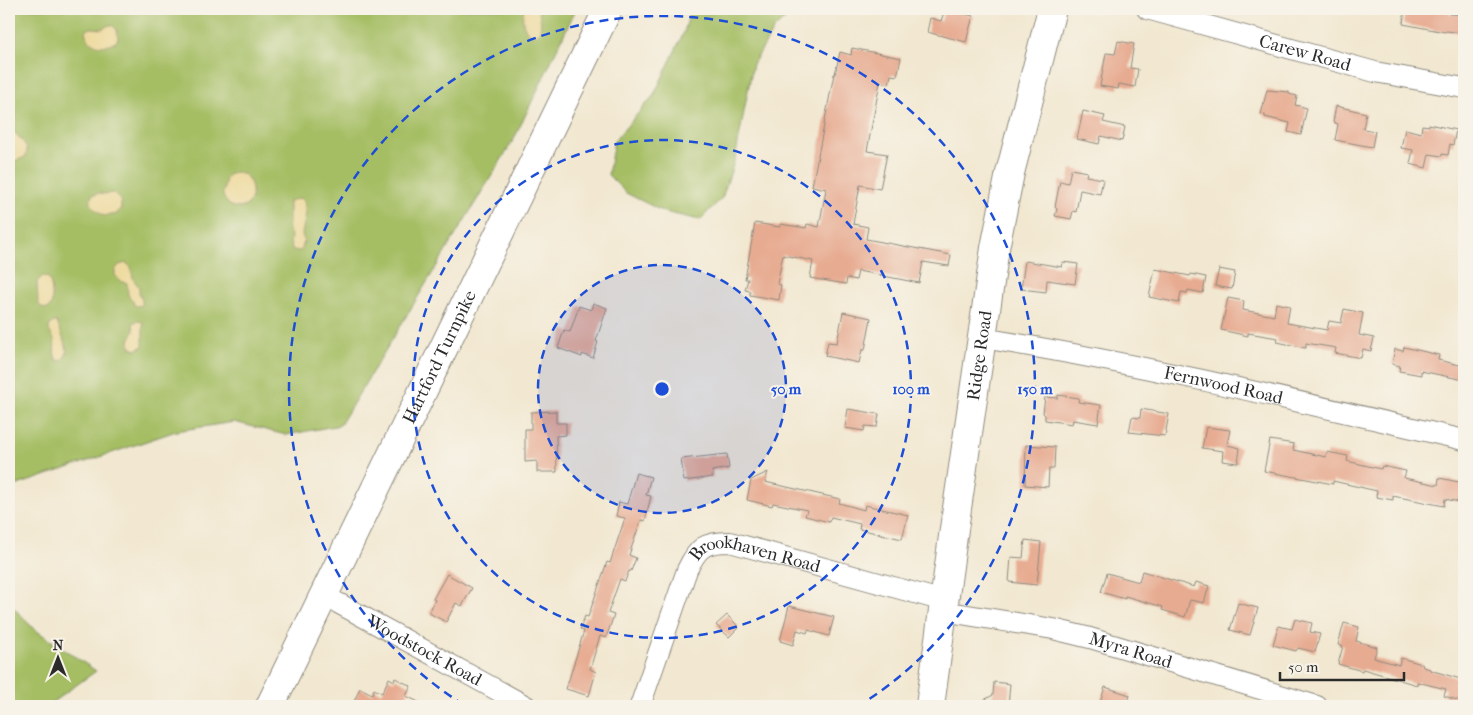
<svg xmlns="http://www.w3.org/2000/svg" width="1473" height="715" font-family="'IM FELL French Canon',serif">
  <style>
    .green { fill: #a5be64; stroke: #687448 }
    .sand { fill: #eeda9e; stroke: #8c8264 }
    .building { fill: #e7ab91 }
    .lines { fill: none; stroke-linecap: round; stroke-linejoin: round }
    .minor-casing { stroke: #8e8a7e; stroke-width: 22 }
    .secondary-casing { stroke: #8e8a7e; stroke-width: 30 }
    .minor { stroke: #fff; stroke-width: 20 }
    .secondary { stroke: #fff; stroke-width: 28 }
    .ring { fill: none; stroke: #1d4ed8; stroke-width: 2.5; stroke-dasharray: 9 6 }
    .labels { text-anchor: middle; stroke-width: 4; stroke-linejoin: round; paint-order: stroke }
    .street-label { font-size: 18px; fill: #2b2b2b; stroke: #f7f3e8 }
    .centre { fill: #1d4ed8; stroke: #f7f3e8; stroke-width: 2.5 }
    .ring-label { font-size: 15px; text-anchor: middle; font-weight: bold; fill: #1d4ed8; stroke: #f7f3e8; stroke-width: 4; stroke-linejoin: round; paint-order: stroke }
  </style>
  <rect width="100%" height="100%" fill="#f7f3e8"/>
  <filter id="ink" filterUnits="userSpaceOnUse"><feTurbulence type="fractalNoise" baseFrequency=".02" numOctaves="2"/><feDisplacementMap in="SourceGraphic" scale="10" xChannelSelector="R" yChannelSelector="G"/><feConvolveMatrix kernelMatrix="1 2 1 2 8 2 1 2 1" color-interpolation-filters="sRGB"/></filter>
  <filter id="wash" filterUnits="userSpaceOnUse"><feTurbulence type="fractalNoise" baseFrequency=".0096" numOctaves="4" result="noise"/><feDisplacementMap in="SourceGraphic" scale="20" xChannelSelector="R" yChannelSelector="G"/><feGaussianBlur stdDeviation="1.12" result="paint"/><feColorMatrix in="noise" values="0 0 0 0 0 0 0 0 0 0 0 0 0 0 0 0 0 1.4 0 .05"/><feComposite in="paint" operator="in"/></filter>
  <g filter="url(#wash)">
    <rect width="100%" height="100%" fill="#f2e8d1"/>
    <g class="green">
      <polygon points="9,9 576,9 514,139 340,425 286,435 234,422 176,431 9,488"/>
      <polygon points="691,9 796,9 774,29 753,64 735,159 722,198 700,220 664,212 626,193 608,175 614,141 654,95 684,32"/>
      <polygon points="9,603 34,629 96,671 47,706 9,706"/>
    </g>
    <g class="sand">
      <path d="M 524,9 L 538,9 C 540,16 543,27 538,34 L 531,35 C 523,30 521,18 524,9 Z"/>
      <path d="M 109,25 L 112,25 L 117,30 L 118,38 L 116,42 C 102,48 91,48 85,32 L 86,30 L 91,28 L 102,29 Z"/>
      <path d="M 9,123 C 13,126 12,128 15,133 C 21,140 31,147 25,157 L 15,161 L 11,159 L 9,153 Z"/>
      <path d="M 237,172 C 248,174 253,184 252,195 C 250,213 227,211 223,195 C 222,189 224,193 224,188 C 226,178 226,173 237,172 Z"/>
      <path d="M 100,193 L 103,194 L 114,193 L 121,200 L 121,209 L 118,211 L 116,215 L 110,214 L 104,216 C 97,211 87,205 92,195 Z"/>
      <polygon points="301,198 304,201 306,213 302,234 304,241 302,249 300,251 293,250 290,243 291,236 288,228 289,223 289,201"/>
      <polygon points="126,263 131,267 133,279 139,287 139,293 142,300 142,305 137,306 134,305 133,301 128,295 127,283 120,281 115,275 115,270 119,265"/>
      <path d="M 43,276 L 48,277 C 52,282 53,299 51,306 L 47,309 L 42,308 L 38,303 L 37,282 Z"/>
      <polygon points="137,321 143,322 143,346 136,350 130,347 129,340 134,331 133,323"/>
      <path d="M 54,322 L 57,322 C 58,325 67,348 67,350 C 67,354 64,358 61,361 L 57,360 C 52,353 56,347 54,340 C 52,333 47,332 50,325 Z"/>
    </g>
    <g id="blocks">
      <g class="building">
        <polygon points="945,9 973,16 966,42 927,32 930,18 941,21"/>
        <polygon points="1405,9 1450,9 1449,14 1464,15 1464,33 1446,31 1445,32 1403,24"/>
        <polygon points="1118,41 1134,44 1130,68 1138,69 1135,87 1119,84 1118,89 1100,86 1106,53 1115,54"/>
        <polygon points="852,48 901,58 897,76 891,75 889,84 880,82 867,151 887,154 880,189 860,185 853,224 868,227 866,239 951,255 949,266 923,262 919,283 858,271 856,280 847,278 846,284 810,278 813,261 783,255 777,284 781,285 779,300 750,295 750,291 745,290 748,279 745,279 755,223 780,227 780,224 806,228 807,224 819,227 826,189 812,186 834,74 835,74 840,52 851,55"/>
        <polygon points="1267,90 1289,92 1289,94 1297,96 1295,105 1307,108 1301,135 1288,132 1290,123 1265,117 1265,115 1261,114"/>
        <polygon points="1336,106 1366,113 1363,129 1375,131 1372,147 1335,140 1338,124 1333,122"/>
        <polygon points="1083,111 1105,116 1103,122 1125,127 1122,141 1101,136 1099,144 1077,139"/>
        <polygon points="1429,124 1456,130 1453,145 1450,144 1448,155 1442,154 1442,156 1429,154 1426,168 1410,164 1413,150 1401,148 1405,129 1421,133 1422,125 1429,126"/>
        <polygon points="1071,169 1087,172 1086,176 1103,179 1100,194 1080,190 1076,212 1073,211 1071,219 1055,216 1057,209 1055,207 1060,181 1068,183"/>
        <polygon points="1025,261 1062,267 1063,262 1078,264 1075,284 1047,280 1046,292 1021,289"/>
        <polygon points="1155,269 1190,276 1191,274 1206,277 1203,293 1188,290 1187,293 1181,292 1179,303 1149,297"/>
        <polygon points="1219,269 1235,272 1232,289 1215,286"/>
        <polygon points="1228,298 1244,301 1243,310 1274,316 1276,303 1290,306 1287,323 1327,330 1329,321 1341,323 1344,309 1363,313 1359,335 1374,338 1371,351 1363,349 1361,358 1335,353 1336,348 1306,343 1306,348 1277,342 1278,338 1248,333 1248,336 1221,330"/>
        <polygon points="593,303 607,308 596,341 598,342 593,358 582,354 582,357 558,348 564,330 570,332 579,306 591,310"/>
        <polygon points="843,312 871,318 865,350 862,350 859,363 825,356 828,342 837,343"/>
        <polygon points="1404,347 1439,355 1438,360 1464,366 1464,380 1421,371 1421,375 1399,371 1400,366 1392,364 1395,349 1403,351"/>
        <polygon points="1058,395 1079,398 1078,402 1101,405 1098,424 1073,420 1072,424 1045,420 1045,415 1043,413 1045,397 1058,398"/>
        <polygon points="848,409 879,414 877,427 865,426 864,431 845,428"/>
        <polygon points="1141,409 1169,414 1165,436 1129,432 1132,417 1140,418"/>
        <polygon points="556,411 556,423 566,423 566,435 556,436 557,472 537,472 537,461 525,462 525,429 531,429 531,412"/>
        <polygon points="1206,427 1230,430 1227,445 1240,448 1238,463 1222,461 1223,451 1202,448"/>
        <polygon points="1270,440 1294,444 1293,450 1326,457 1327,452 1348,456 1347,461 1381,469 1382,466 1406,471 1404,478 1438,485 1439,478 1464,483 1464,503 1445,499 1444,506 1393,496 1393,500 1376,497 1377,491 1333,481 1333,484 1264,471"/>
        <polygon points="1026,445 1055,447 1054,469 1049,469 1048,487 1025,485"/>
        <polygon points="727,454 729,468 712,471 713,477 684,481 681,459"/>
        <polygon points="768,472 765,482 840,499 839,503 864,510 865,505 908,515 902,539 859,529 860,524 831,517 829,522 805,516 807,510 773,503 772,506 747,500 751,480"/>
        <polygon points="636,473 651,477 646,495 651,496 645,521 641,520 629,555 636,558 631,571 629,571 625,581 620,579 608,613 614,615 606,638 600,636 590,669 596,672 589,696 566,689 584,631 580,629 585,616 588,617 607,562 610,563 625,518 616,516 619,502 627,504"/>
        <polygon points="1025,540 1041,542 1037,585 1009,582 1011,557 1023,558"/>
        <polygon points="1142,571 1194,587 1196,582 1209,586 1204,603 1190,600 1185,617 1162,610 1163,607 1125,596 1125,599 1101,592 1107,573 1139,582"/>
        <polygon points="447,574 472,588 462,606 456,603 446,622 429,613 435,600 433,599"/>
        <polygon points="1238,603 1258,608 1250,635 1230,630"/>
        <polygon points="789,606 834,617 829,636 808,630 807,633 797,630 793,645 780,641"/>
        <polygon points="727,615 739,627 729,637 716,625"/>
        <polygon points="1295,619 1312,623 1310,632 1320,634 1315,652 1298,648 1296,651 1273,645 1278,626 1292,629"/>
        <polygon points="1344,623 1359,627 1356,641 1377,647 1374,658 1399,665 1401,658 1422,664 1423,667 1430,669 1430,670 1464,680 1464,702 1444,696 1446,689 1417,682 1417,685 1363,669 1362,671 1338,664 1343,646 1338,645"/>
        <polygon points="389,678 394,681 395,678 411,686 406,696 427,706 352,706 360,688 372,694 374,689 382,693"/>
        <polygon points="994,682 1010,684 1008,706 973,706 993,695"/>
        <polygon points="1105,687 1130,695 1127,706 1099,706"/>
      </g>
    </g>
  </g>
  <g filter="url(#ink)">
    <use href="#blocks" fill-opacity="0" stroke="#8e8a7e" stroke-width="1"/>
    <g class="lines">
      <defs>
        <g id="minor">
          <path id="s1" d="M 1147,9 L 1375,72 L 1464,88"/>
          <path id="s2" d="M 982,338 C 1144,364 1304,403 1464,440"/>
          <path id="s3" d="M 322,596 L 338,603 L 526,706"/>
          <path id="s4" d="M 943,611 L 1053,629 L 1090,638 L 1317,706"/>
          <path id="s5" d="M 640,706 L 687,570 C 698,547 704,542 730,542 L 944,601"/>
        </g>
        <g id="secondary">
          <path id="s6" d="M 270,706 L 608,9"/>
          <path id="s7" d="M 930,706 L 954,529 L 995,248 L 1010,173 L 1052,9"/>
        </g>
      </defs>
      <use href="#minor" class="minor-casing"/>
      <use href="#secondary" class="secondary-casing"/>
      <use href="#minor" class="minor"/>
      <use href="#secondary" class="secondary"/>
    </g>
  </g>
  <circle cx="662" cy="389" r="124" fill="#1d4ed8" fill-opacity=".12"/>
  <g class="ring">
    <circle cx="662" cy="389" r="124"/>
    <circle cx="662" cy="389" r="249"/>
    <path d="M464 705A373 373 0 1 1 860 705"/>
  </g>
  <g class="labels">
    <g class="street-label">
      <text dy="6" stroke="none"><textPath href="#s1" startOffset="164">Carew Road</textPath></text>
      <text dy="6" stroke="none"><textPath href="#s7" startOffset="354">Ridge Road</textPath></text>
      <text dy="6" stroke="none"><textPath href="#s6" startOffset="388">Hartford Turnpike</textPath></text>
      <text dy="6" stroke="none"><textPath href="#s2" startOffset="246">Fernwood Road</textPath></text>
      <text dy="6" stroke="none"><textPath href="#s5" startOffset="225">Brookhaven Road</textPath></text>
      <text dy="6" stroke="none"><textPath href="#s3" startOffset="116">Woodstock Road</textPath></text>
      <text dy="6" stroke="none"><textPath href="#s4" startOffset="192">Myra Road</textPath></text>
    </g>
  </g>
  <circle cx="662" cy="389" r="8" class="centre"/>
  <g class="ring-label">
    <text x="786" y="394">50 m</text>
    <text x="911" y="394">100 m</text>
    <text x="1035" y="394">150 m</text>
  </g>
  <rect width="1473" height="715" fill="none" stroke="#f7f3e8" stroke-width="30"/>
  <g transform="translate(58 658)" stroke="#f7f3e8" stroke-width="4" paint-order="stroke">
  <path d="M0-4L9 19L0 12L-9 19Z" fill="#2b2b2b"/>
  <text y="-8" font-size="14" font-weight="bold" text-anchor="middle" fill="#2b2b2b">N</text>
  </g>
  <path d="M1280 672v8h124v-8" fill="none" stroke="#2b2b2b" stroke-width="2.5"/>
  <text x="1288" y="672" font-size="15" fill="#2b2b2b" stroke="#f7f3e8" stroke-width="4" paint-order="stroke">50 m</text>
</svg>
